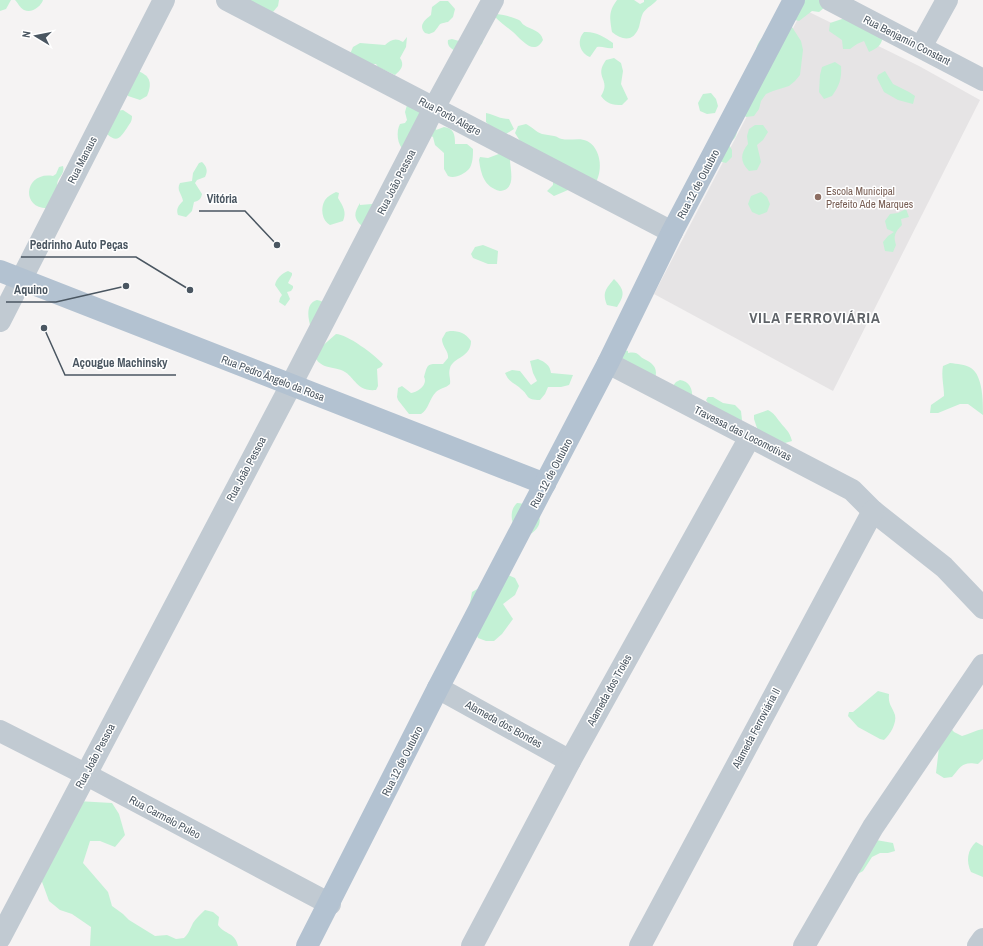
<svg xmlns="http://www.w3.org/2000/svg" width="983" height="946" font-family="'Archivo Narrow',sans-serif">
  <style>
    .education { fill: #e6e4e5 }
    .green { fill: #c3f1d5 }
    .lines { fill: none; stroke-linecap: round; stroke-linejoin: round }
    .minor { stroke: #c1cad2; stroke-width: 22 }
    .major { stroke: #b3c2d1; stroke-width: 22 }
    .education-dot { fill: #8d6e63; stroke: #fff; stroke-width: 1.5 }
    .labels { text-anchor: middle; stroke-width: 3; stroke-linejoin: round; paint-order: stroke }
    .street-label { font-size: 11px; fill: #4a5661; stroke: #fff }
    .education-label { font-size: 11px; fill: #785e54; stroke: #fff; text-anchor: start }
    .district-label { font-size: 15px; font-weight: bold; letter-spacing: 1px; fill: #5f6368; stroke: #fff }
    .leader { fill: none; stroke: #4a5661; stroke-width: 1.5 }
    .callout-dot { fill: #4a5661; stroke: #fff; stroke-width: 1.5 }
    .callout-label { font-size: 12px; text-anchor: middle; font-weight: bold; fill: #4a5661; stroke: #fff; stroke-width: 3; stroke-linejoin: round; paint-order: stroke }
  </style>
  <rect width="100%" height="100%" fill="#f5f3f3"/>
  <polygon class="education" points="803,9 919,66 980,100 833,391 654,294"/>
  <g class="green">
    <polygon points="0,0 11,0 6,9 0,11"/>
    <path d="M 15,0 L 43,0 C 41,6 32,14 24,10 C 20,8 18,3 15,0 Z"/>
    <polygon points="231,0 279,0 278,6 273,12"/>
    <path d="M 617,0 L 634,0 L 640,4 L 644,2 L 644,0 L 657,0 C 653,5 647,7 643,13 C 641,17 640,23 639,27 C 633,43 622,40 612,32 C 610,18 608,12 617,0 Z"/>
    <polygon points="796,0 826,0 825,7 819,12 812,11 799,21 791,19"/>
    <path d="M 440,1 L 448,1 L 455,9 L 453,17 L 448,22 C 437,24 442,23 434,32 L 429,34 L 425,33 C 418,25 425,20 431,15 L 432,7 Z"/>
    <path d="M 497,14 C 504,15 513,17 519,20 C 521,21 522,24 524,25 C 531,30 541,30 543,40 C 534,57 521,39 513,32 C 507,27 501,23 495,17 Z"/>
    <path d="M 845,18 L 883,35 C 882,45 878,48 869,52 L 864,41 L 857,44 L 850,49 L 843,49 L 842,40 L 829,31 L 830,23 Z"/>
    <path d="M 786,21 L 792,27 L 801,41 L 803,50 L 800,75 L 795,81 L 789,86 L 773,91 L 766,94 L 761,101 L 759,109 L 754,116 L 746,117 L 740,112 L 756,59 C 753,38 771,31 786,21 Z"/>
    <path d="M 584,32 C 595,31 605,37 613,43 L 613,48 C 607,49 603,46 597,47 L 590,57 C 580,53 576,41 584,32 Z"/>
    <path d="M 407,37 L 406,47 L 400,58 C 405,65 401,70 395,75 L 378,67 L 376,64 L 372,64 L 350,54 L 353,47 L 360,43 L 385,45 C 391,40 395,37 403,42 Z"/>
    <path d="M 452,39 L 459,41 L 483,40 L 482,44 L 480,45 L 454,50 C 450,48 447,45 448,40 Z"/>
    <path d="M 614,58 L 621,63 L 623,71 L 621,84 L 628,99 L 622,105 C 612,105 607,104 601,96 C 612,79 593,78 606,60 Z"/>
    <path d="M 835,62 L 841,66 C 842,79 839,86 832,96 L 824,99 L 819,92 L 820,75 L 822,67 Z"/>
    <path d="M 138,71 C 151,76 152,84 147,96 L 140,100 L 128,96 L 124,89 Z"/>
    <polygon points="885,71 893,84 909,92 915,96 913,104 898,100 884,92 877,78 878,75"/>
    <polygon points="711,93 716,99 718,106 715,113 707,114 700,111 698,103 703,94"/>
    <path d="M 407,105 L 437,122 L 436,130 L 444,127 C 454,128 455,135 455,144 L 467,144 L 473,149 C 473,155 473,164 469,169 C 464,174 455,179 448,176 L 444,169 L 444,153 L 435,145 L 433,137 L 429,135 L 404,150 C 397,145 396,131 400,124 L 405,123 L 407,120 L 405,112 Z"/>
    <path d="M 123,110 L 132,116 C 132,122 130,123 127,128 C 121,136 118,144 107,134 L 116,111 Z"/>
    <path d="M 486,113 C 495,115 500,119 509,119 L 514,129 L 501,137 L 486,122 Z"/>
    <path d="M 732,121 L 738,126 C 737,134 736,140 728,143 L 732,150 L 732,157 L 726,163 L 718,161 L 715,154 L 717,146 L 725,144 C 724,134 725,128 732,121 Z"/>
    <path d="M 526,124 C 531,126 536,132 542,134 C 546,135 550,135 554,136 C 557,136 559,139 562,139 C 570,141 580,137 587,141 C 601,148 603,170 596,182 L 568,190 L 554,196 L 547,191 L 553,185 L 553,177 L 520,141 L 515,133 L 518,126 Z"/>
    <path d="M 755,125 L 763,125 L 768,132 L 763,140 L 757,145 L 761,162 L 757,170 L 749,171 C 740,162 740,154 748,144 L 747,136 L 749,129 Z"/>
    <path d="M 504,152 L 510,156 C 509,168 518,189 500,191 C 484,187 481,174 479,160 L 480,157 L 488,158 Z"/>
    <path d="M 202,162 C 207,167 208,171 205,177 L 197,180 L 195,183 L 202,194 C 201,199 199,201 194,202 L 192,211 L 186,217 L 178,215 C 176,209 178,206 183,201 C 182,194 176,190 180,183 L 192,181 L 193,173 L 199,163 Z"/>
    <path d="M 63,166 C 66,176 53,179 59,188 L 51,208 C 20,212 23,171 53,176 L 56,174 L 59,167 Z"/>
    <path d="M 336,192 L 339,193 L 338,198 C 343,206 347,212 343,221 L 330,225 C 322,221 320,208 325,200 C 328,196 332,194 336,192 Z"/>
    <polygon points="761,192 767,197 770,204 767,212 759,215 752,212 748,204 751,196"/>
    <path d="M 360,203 L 360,205 L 372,204 L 375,207 L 362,226 C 353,218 354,213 360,203 Z"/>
    <path d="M 906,209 L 909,217 L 901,219 L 902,225 C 895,232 893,236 896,245 L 893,252 L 885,251 L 883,242 L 888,236 L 894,232 L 887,229 L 885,221 L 890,214 L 898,213 Z"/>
    <polygon points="483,245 498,251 497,264 488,264 473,258 471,254 475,247"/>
    <path d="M 288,271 L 292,273 L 292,275 L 288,283 L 293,286 L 293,288 L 291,291 L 287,292 L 290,299 L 285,306 L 279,302 L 280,298 L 282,295 L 275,285 C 276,279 282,273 288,271 Z"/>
    <path d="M 614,279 C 625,290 625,295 617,307 L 607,305 C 602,292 606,289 614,279 Z"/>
    <path d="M 317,300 L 321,301 L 329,306 L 311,328 C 308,319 305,303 317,300 Z"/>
    <path d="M 450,331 C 460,331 465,333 471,341 C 471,358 453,357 450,368 C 448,374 451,379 450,384 C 446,388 440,388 436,392 C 429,399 429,409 421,414 L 409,414 L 398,400 L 397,397 L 398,388 L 402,386 L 411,393 C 419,392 428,384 424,377 C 428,362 428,364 443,364 L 448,358 C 449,351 442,347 442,339 L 446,332 Z"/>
    <path d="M 336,334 C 347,334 375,355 383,364 L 381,367 L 377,369 L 378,386 L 376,390 C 355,392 355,375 341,370 C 332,367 322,368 316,359 L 320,348 Z"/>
    <path d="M 624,350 L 628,351 L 628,353 C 640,351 638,357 646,360 C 654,364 658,369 655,379 L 624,366 L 620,351 Z"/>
    <path d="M 538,359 C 545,362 550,365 551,373 L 573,375 L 569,385 L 561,387 L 548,387 L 545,394 L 540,400 C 525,400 530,396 521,389 C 514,382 510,384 505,373 L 512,370 L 520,371 L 531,385 L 537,381 L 533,373 L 530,361 Z"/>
    <path d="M 950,363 C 957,364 965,364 971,368 C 983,376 983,401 983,415 L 968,404 L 960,404 L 938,413 L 930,413 L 931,405 L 944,396 C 944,386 941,376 943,366 Z"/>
    <path d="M 680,380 C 689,381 693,389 692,398 L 672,387 L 676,382 Z"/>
    <polygon points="708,397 713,397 723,403 735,405 741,411 742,420 739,423 708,403 706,400"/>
    <path d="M 768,410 C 774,413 776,417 780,422 C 786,430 789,430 792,441 L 785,443 L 759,434 L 754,419 L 754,415 Z"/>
    <path d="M 517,503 C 539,504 550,525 527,536 C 517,529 510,525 512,512 C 513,508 514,506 517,503 Z"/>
    <polygon points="499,571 515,578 519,586 515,595 503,604 513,619 502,634 494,641 486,641 478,638 468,614 472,592 488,583"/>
    <path d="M 878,691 L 889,694 C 888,705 892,706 895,715 C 897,723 890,735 884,740 L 880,739 L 858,727 L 848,716 L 849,712 L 853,712 Z"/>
    <path d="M 949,726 L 954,732 L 962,736 C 969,734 976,730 983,729 L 983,759 L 978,764 C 963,761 961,766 952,777 L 944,778 L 936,773 L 940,739 Z"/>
    <path d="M 77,801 L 112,803 L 119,814 L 125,835 L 115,847 L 100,841 L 90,841 L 83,863 L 108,892 L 112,906 L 123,914 L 129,920 L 155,936 L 167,935 L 176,939 L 184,938 C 189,933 190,929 193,923 C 196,918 201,914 205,910 L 213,912 L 219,917 L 218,925 C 225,935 235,932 238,946 L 90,946 L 91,927 L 72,914 L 60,910 L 49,901 L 41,879 Z"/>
    <polygon points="876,840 893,843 895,851 888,853 880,853 872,857 863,871 856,875"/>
    <path d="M 976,842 L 983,846 L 983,877 L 971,872 C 966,862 967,850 976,842 Z"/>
  </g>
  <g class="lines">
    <g class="minor">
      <polyline points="227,0 672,232"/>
      <polyline points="830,0 983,80"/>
      <polyline points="921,47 947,0"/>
      <polyline points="0,321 164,0"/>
      <polyline points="608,363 852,490 873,511 944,567 983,608"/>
      <polyline points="438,688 570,761"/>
      <polyline points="0,731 85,774 330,904"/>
      <polyline points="0,938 291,385 434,108 493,0"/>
      <polyline points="472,946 570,761 750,437"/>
      <polyline points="640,946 873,511"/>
      <polyline points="804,946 873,827 983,665"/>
      <polyline points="978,946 983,939"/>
    </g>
    <g class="major">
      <polyline points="0,271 545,484"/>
      <polyline points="307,946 438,688 608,363 672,232 794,0"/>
    </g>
  </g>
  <circle class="education-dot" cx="818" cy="197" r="4"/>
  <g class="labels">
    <g class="street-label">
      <text transform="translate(907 40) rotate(27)" y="4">Rua Benjamin Constant</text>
      <text transform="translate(450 116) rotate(28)" y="4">Rua Porto Alegre</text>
      <text transform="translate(82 160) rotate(-63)" y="4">Rua Manaus</text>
      <text transform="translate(396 182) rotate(-63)" y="4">Rua João Pessoa</text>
      <text transform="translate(698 184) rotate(-62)" y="4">Rua 12 de Outubro</text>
      <text transform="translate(273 378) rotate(21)" y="4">Rua Pedro Ângelo da Rosa</text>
      <text transform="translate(743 433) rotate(27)" y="4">Travessa das Locomotivas</text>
      <text transform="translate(246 469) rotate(-62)" y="4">Rua João Pessoa</text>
      <text transform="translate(551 473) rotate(-62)" y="4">Rua 12 de Outubro</text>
      <text transform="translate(609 690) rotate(-61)" y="4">Alameda dos Troles</text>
      <text transform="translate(504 724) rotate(29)" y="4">Alameda dos Bondes</text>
      <text transform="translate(756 728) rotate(-62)" y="4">Alameda Ferroviária II</text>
      <text transform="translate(95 756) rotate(-62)" y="4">Rua João Pessoa</text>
      <text transform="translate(402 761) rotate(-63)" y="4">Rua 12 de Outubro</text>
      <text transform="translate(165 817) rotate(28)" y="4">Rua Carmelo Puleo</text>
    </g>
    <g class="education-label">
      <text x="826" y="195">Escola Municipal<tspan x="826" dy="13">Prefeito Ade Marques</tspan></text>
    </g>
    <g class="district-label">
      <text x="815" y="323">VILA FERROVIÁRIA</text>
    </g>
  </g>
  <path class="leader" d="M277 245L245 211H199M190 290L136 257H21M126 286L56 302H6M44 328L65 375H176"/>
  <g class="callout-dot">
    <circle cx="277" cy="245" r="4"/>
    <circle cx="190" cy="290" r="4"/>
    <circle cx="126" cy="286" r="4"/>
    <circle cx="44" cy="328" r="4"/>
  </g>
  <g class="callout-label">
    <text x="222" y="203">Vitória</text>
    <text x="79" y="249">Pedrinho Auto Peças</text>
    <text x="31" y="294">Aquino</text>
    <text x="120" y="367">Açougue Machinsky</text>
  </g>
  <g transform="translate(36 36) rotate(280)" stroke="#ffffff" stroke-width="3" paint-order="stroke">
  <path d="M0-3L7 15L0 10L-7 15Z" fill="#4a5661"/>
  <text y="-6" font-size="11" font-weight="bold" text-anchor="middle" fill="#4a5661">N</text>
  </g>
</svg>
